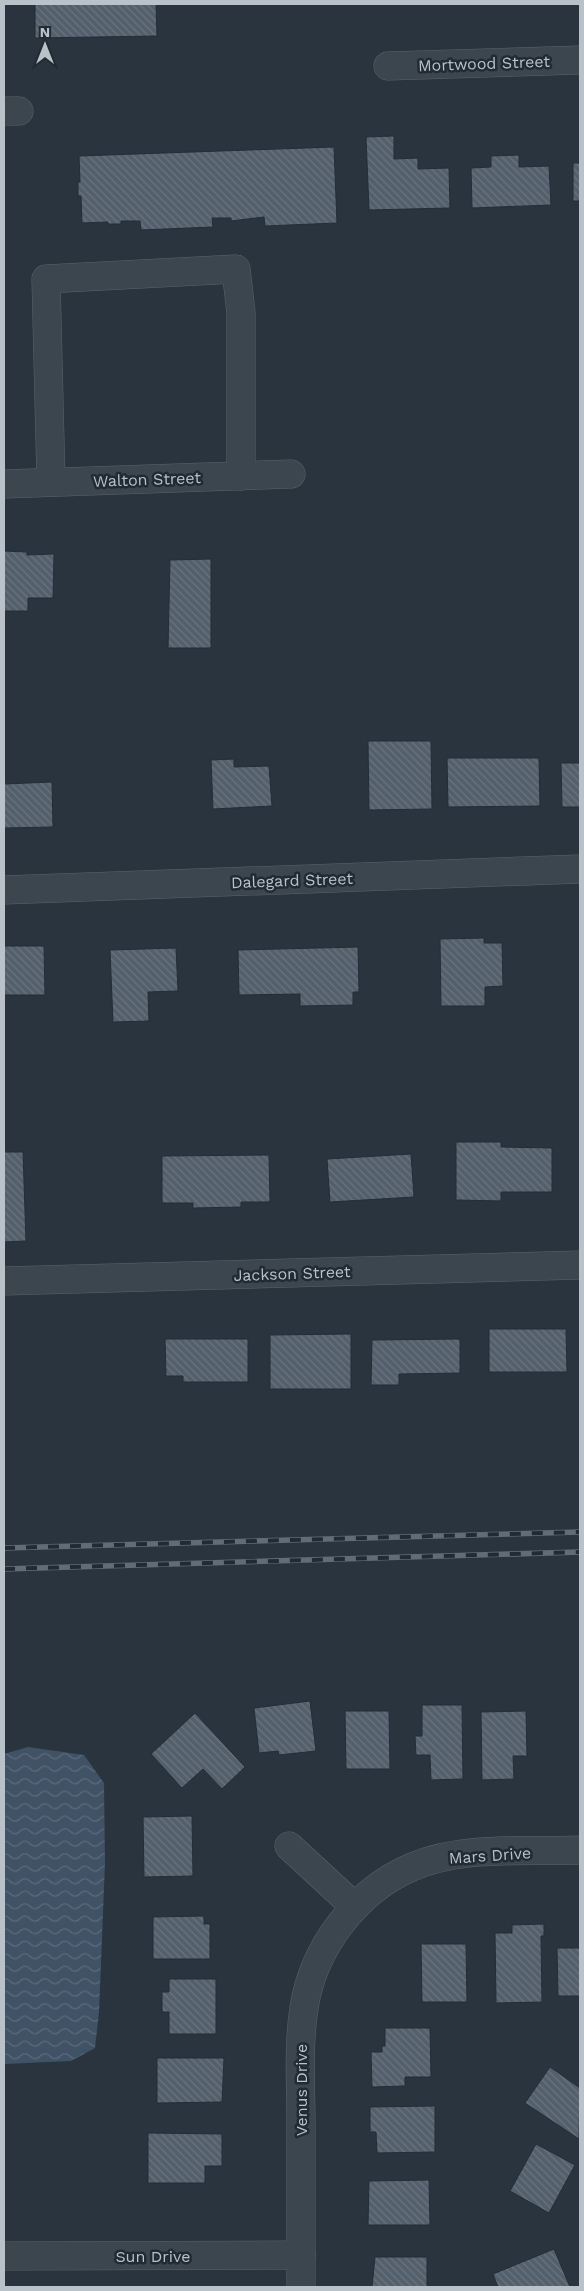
<svg xmlns="http://www.w3.org/2000/svg" width="584" height="2291" font-family="'Work Sans',sans-serif">
  <style>
    .water { fill: url(#water-waves) }
    .building { fill: url(#building-back-hatch); stroke: #232d36 }
    .lines { fill: none; stroke-linecap: round; stroke-linejoin: round }
    .minor-casing { stroke: #5a646c; stroke-width: 29 }
    .minor { stroke: #3c464f; stroke-width: 28 }
    .rail-casing { stroke: #616c77; stroke-width: 5.5 }
    .rail { stroke: #212b34; stroke-width: 4; stroke-dasharray: 11; stroke-linecap: butt }
    .labels { text-anchor: middle; stroke-width: 5; stroke-linejoin: round; paint-order: stroke }
    .street-label { font-size: 16px; fill: #b9c1c9; stroke: #212b34 }
  </style>
  <defs>
    <pattern id="water-waves" width="16" height="10" patternUnits="userSpaceOnUse" patternTransform="scale(1.25)"><rect width="16" height="10" fill="#405366"/><path d="M0 5q4-4 8 0t8 0" fill="none" stroke="#5a6a7b"/></pattern>
    <pattern id="building-back-hatch" width="6" height="6" patternUnits="userSpaceOnUse" patternTransform="scale(1.25)"><rect width="6" height="6" fill="#545f6c"/><path d="M-1 5l2 2M0 0l6 6M5-1l2 2" fill="none" stroke="#6a7480"/></pattern>
  </defs>
  <rect width="100%" height="100%" fill="#29343e"/>
  <polygon class="water" points="28,1747 84,1755 104,1783 105,1863 99,2012 95,2048 71,2061 4,2064 4,1754"/>
  <g class="building">
    <polygon points="35,4 156,4 157,36 35,38"/>
    <polygon points="35,4 156,4 157,36 35,38"/>
    <polygon points="394,136 394,159 418,158 418,169 449,168 450,208 369,210 366,137"/>
    <polygon points="334,147 337,223 265,226 264,217 231,221 231,218 212,218 213,227 141,230 140,221 121,221 121,224 108,224 108,222 82,223 81,196 78,196 78,182 80,182 79,156"/>
    <polygon points="519,155 519,167 549,166 551,205 472,208 471,168 491,167 491,156"/>
    <rect x="573" y="163" width="7" height="38"/>
    <polygon points="4,551 27,552 27,555 54,554 53,598 28,598 28,611 4,611"/>
    <polygon points="211,559 211,648 168,648 170,560"/>
    <polygon points="368,741 431,741 432,809 369,810"/>
    <polygon points="447,758 539,758 540,806 448,807"/>
    <polygon points="234,759 234,767 269,766 272,806 213,809 211,760"/>
    <polygon points="561,763 580,763 580,807 562,807"/>
    <polygon points="52,782 53,827 4,828 4,784"/>
    <polygon points="484,938 484,943 502,943 503,986 485,987 485,1006 441,1006 440,939"/>
    <polygon points="4,946 44,946 45,995 4,995"/>
    <polygon points="358,947 359,992 353,992 353,1005 300,1006 300,994 239,995 238,950"/>
    <polygon points="176,948 178,991 148,992 149,1021 113,1022 110,950"/>
    <polygon points="456,1142 501,1142 501,1147 552,1148 552,1192 501,1192 501,1201 456,1200"/>
    <polygon points="4,1152 23,1152 26,1241 4,1242"/>
    <polygon points="411,1154 414,1197 330,1202 327,1159"/>
    <polygon points="269,1155 270,1202 241,1202 241,1207 193,1208 193,1203 162,1203 162,1156"/>
    <polygon points="489,1329 566,1329 567,1372 489,1372"/>
    <polygon points="351,1334 351,1389 270,1389 270,1335"/>
    <polygon points="165,1339 248,1339 248,1382 183,1382 183,1376 166,1376"/>
    <polygon points="460,1339 460,1373 399,1374 399,1385 371,1385 372,1340"/>
    <polygon points="310,1701 316,1751 279,1755 278,1751 259,1753 254,1708"/>
    <polygon points="422,1705 462,1705 463,1779 431,1780 430,1755 416,1755 415,1736 422,1736"/>
    <polygon points="345,1711 389,1711 390,1769 346,1769"/>
    <polygon points="526,1711 527,1756 513,1756 514,1779 482,1780 481,1712"/>
    <polygon points="195,1713 245,1767 222,1789 203,1769 182,1788 151,1754"/>
    <polygon points="192,1816 193,1876 144,1877 143,1817"/>
    <polygon points="204,1916 204,1924 210,1924 210,1959 153,1959 153,1917"/>
    <polygon points="544,1924 544,1936 541,1936 542,2002 496,2003 495,1933 512,1933 512,1925"/>
    <polygon points="421,1944 466,1944 467,2002 422,2002"/>
    <polygon points="557,1948 580,1948 580,1996 558,1996"/>
    <polygon points="169,1979 216,1979 216,2034 169,2034 169,2012 162,2012 162,1992 169,1992"/>
    <polygon points="385,2028 430,2028 431,2077 405,2077 405,2086 372,2087 371,2052 382,2052 382,2046 385,2046"/>
    <polygon points="157,2058 224,2058 222,2102 157,2103"/>
    <polygon points="550,2067 580,2088 579,2139 525,2103"/>
    <polygon points="435,2106 435,2152 377,2153 376,2132 370,2132 370,2107"/>
    <polygon points="148,2133 222,2134 222,2166 205,2166 205,2183 148,2183"/>
    <polygon points="536,2144 575,2165 549,2213 510,2191"/>
    <polygon points="429,2180 430,2225 368,2225 369,2181"/>
    <polygon points="554,2249 570,2287 498,2287 493,2274"/>
    <polygon points="375,2257 427,2257 427,2287 372,2287"/>
  </g>
  <g class="lines">
    <defs>
      <g id="minor">
        <polyline points="388,66 580,60"/>
        <polyline points="4,111 19,111"/>
        <polyline points="51,482 46,279 236,269 241,313 241,476"/>
        <polyline points="4,484 291,474"/>
        <polyline points="4,890 580,869"/>
        <polyline points="4,1281 580,1265"/>
        <polyline points="289,1846 355,1907"/>
        <polyline points="4,2256 301,2255"/>
        <path d="M 301,2287 C 301,2233 301,2179 301,2125 C 301,2086 298,2046 304,2008 C 313,1948 356,1891 412,1867 C 463,1845 526,1852 580,1850"/>
      </g>
    </defs>
    <use href="#minor" class="minor-casing"/>
    <use href="#minor" class="minor"/>
    <defs>
      <g id="rail">
        <polyline points="4,1548 580,1532"/>
        <polyline points="4,1569 580,1552"/>
      </g>
    </defs>
    <use href="#rail" class="rail-casing"/>
    <use href="#rail" class="rail"/>
  </g>
  <g class="labels">
    <g class="street-label">
      <text transform="translate(484 63) rotate(-2)" y="6">Mortwood Street</text>
      <text transform="translate(147 479) rotate(-2)" y="6">Walton Street</text>
      <text transform="translate(292 880) rotate(-2)" y="6">Dalegard Street</text>
      <text transform="translate(292 1273) rotate(-2)" y="6">Jackson Street</text>
      <text transform="translate(490 1855) rotate(-4)" y="6">Mars Drive</text>
      <text transform="translate(301 2090) rotate(-90)" y="6">Venus Drive</text>
      <text x="153" y="2262">Sun Drive</text>
    </g>
  </g>
  <rect width="584" height="2291" fill="none" stroke="#b9c1c9" stroke-width="10"/>
  <g transform="translate(45 45)" stroke="#212b34" stroke-width="4" paint-order="stroke">
  <path d="M0-4L9 19L0 12L-9 19Z" fill="#b9c1c9"/>
  <text y="-8" font-size="14" font-weight="bold" text-anchor="middle" fill="#b9c1c9">N</text>
  </g>
</svg>
